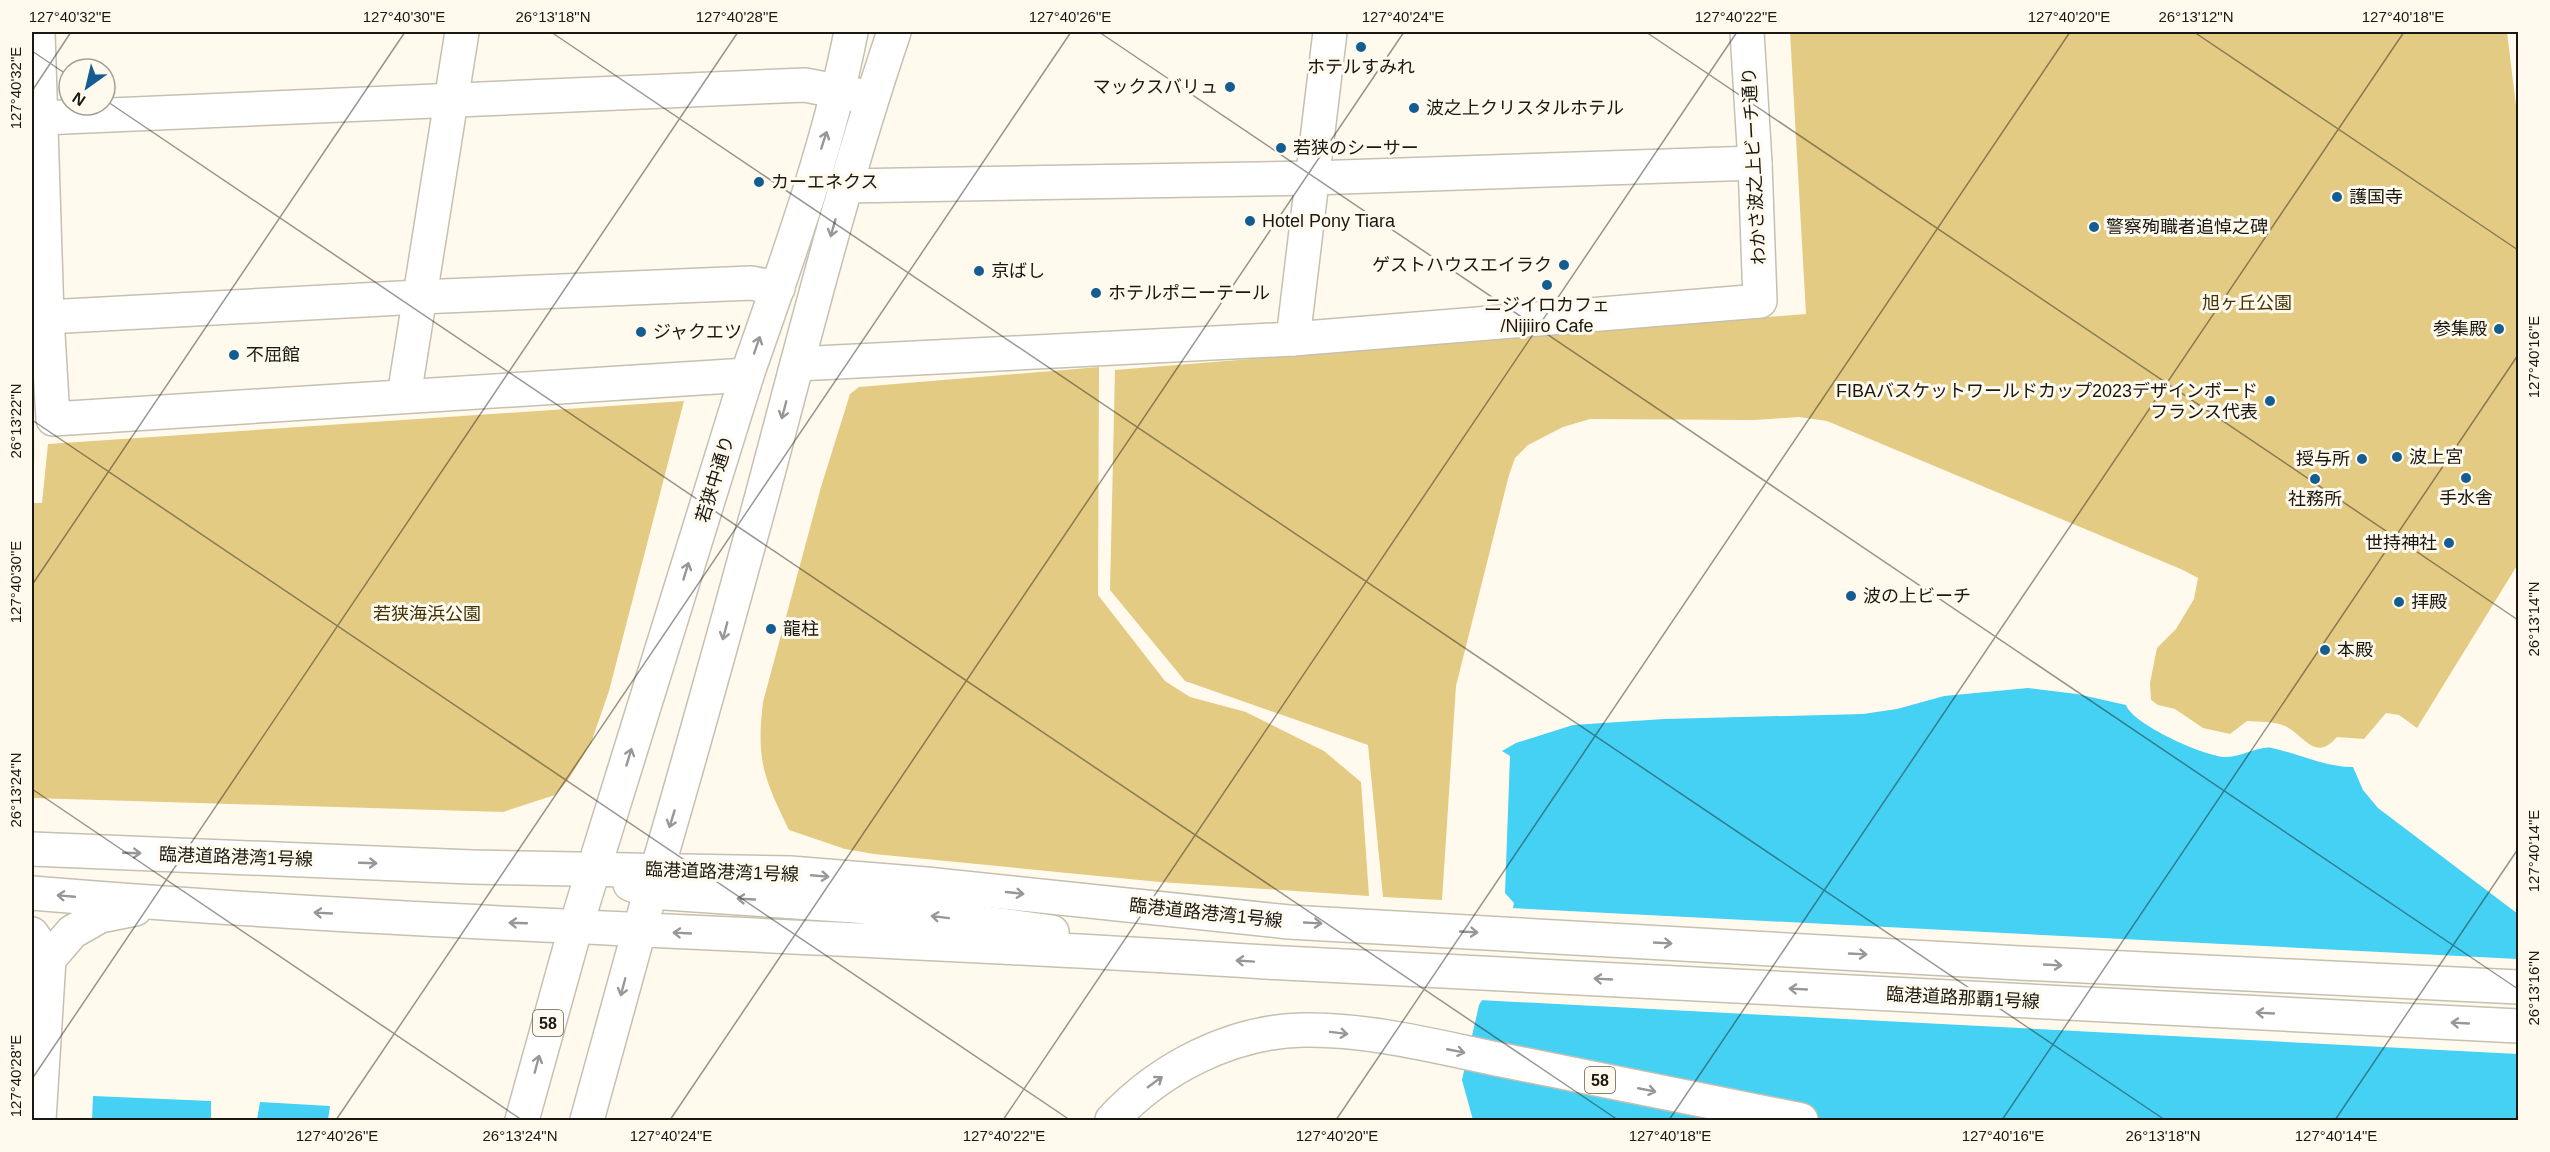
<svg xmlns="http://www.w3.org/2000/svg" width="2550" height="1152" font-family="Arial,'Noto Sans JP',sans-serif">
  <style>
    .built { fill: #f6eed6 }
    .green { fill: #e4cb84 }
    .water { fill: #44d1f4 }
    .pier { fill: #fffaed }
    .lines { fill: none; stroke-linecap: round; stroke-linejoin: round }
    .street-casing { stroke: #c5c0b0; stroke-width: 36 }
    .secondary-casing { stroke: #c5c0b0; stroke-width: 36 }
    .highway-casing { stroke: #c5c0b0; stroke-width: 36 }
    .street { stroke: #fff; stroke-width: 33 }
    .secondary { stroke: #fff; stroke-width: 33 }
    .highway { stroke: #fff; stroke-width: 33 }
    .oneway { stroke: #989795 }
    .ticks { fill: none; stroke: #1a1813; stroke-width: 1.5; stroke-opacity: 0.45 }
    .poi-dot { fill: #145d91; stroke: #fffaed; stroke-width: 2 }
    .labels { text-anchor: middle; stroke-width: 6; stroke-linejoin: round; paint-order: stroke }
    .shield { fill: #fffaed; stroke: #5f5c54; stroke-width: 1.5 }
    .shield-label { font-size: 16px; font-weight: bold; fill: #1a1813 }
    .poi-label { font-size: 18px; fill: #1a1813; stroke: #fffaed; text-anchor: start }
    .street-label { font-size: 18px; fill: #1a1813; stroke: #fffaed }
    .park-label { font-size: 18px; fill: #413305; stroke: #fffaed }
    .neatline { fill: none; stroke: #1a1813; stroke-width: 2 }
    .ticks-label { font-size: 15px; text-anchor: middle; fill: #1a1813 }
  </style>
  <rect width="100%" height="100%" fill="#fffaed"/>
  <polygon class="built" points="32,357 35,455 32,489"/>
  <g class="green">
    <path d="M 1790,32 L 2507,32 L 2518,122 L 2518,564 L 2417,728 L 2399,715 L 2386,713 L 2364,739 L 2337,737 C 2315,762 2306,737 2285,726 C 2275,721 2258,722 2247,721 L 2230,734 L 2203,728 L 2175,709 L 2158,705 L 2151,700 L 2150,683 L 2157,648 L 2176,629 L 2194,599 L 2198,578 L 2183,570 L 1827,421 L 1799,417 L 1755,420 L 1590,419 L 1563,427 L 1528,445 L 1515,458 L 1509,475 L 1456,686 L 1442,900 L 1383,897 L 1368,745 L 1185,681 L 1110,590 L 1115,370 L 1806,314 Z"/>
    <path d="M 1099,367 L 1098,595 L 1165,681 L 1190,697 L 1246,712 L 1324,751 L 1361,782 L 1369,896 L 1160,882 L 874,854 L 845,849 L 789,830 C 764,778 756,761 763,702 L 821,487 L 850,394 L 859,387 Z"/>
    <polygon points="684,401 609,691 591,743 568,780 555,795 503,812 32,798 32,503 42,503 48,444"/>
  </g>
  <g class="water">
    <path d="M 2028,688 L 2077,694 L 2126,705 C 2132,724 2207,758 2227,757 C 2241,757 2261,745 2272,748 C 2300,754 2324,767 2353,767 L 2363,790 L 2378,808 L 2518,914 L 2518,1120 L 1473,1120 L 1462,1080 L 1479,1005 L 1498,974 L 1514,903 L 1505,893 L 1510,756 L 1502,751 L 1516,743 L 1573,725 L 1664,719 L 1863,714 L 1897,709 L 1944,696 Z"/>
    <polygon points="93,1096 211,1101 211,1120 92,1120"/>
    <polygon points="260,1102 330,1106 328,1120 257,1120"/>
  </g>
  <polygon class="pier" points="1510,908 2518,959 2518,1054 1479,1000 1496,973"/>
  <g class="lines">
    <defs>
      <g id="street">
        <polyline points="38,32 47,317 53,419 747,375"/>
        <polyline points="41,118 805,85 872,98"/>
        <polyline points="845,186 1312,178 1755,163"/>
        <polyline points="47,317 419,297 751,283 778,288"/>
        <polyline points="1293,339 1330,32"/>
        <polyline points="797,364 1293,339 1760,301 1755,163 1747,32"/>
        <polyline points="404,396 462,32"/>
      </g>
      <g id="secondary">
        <polyline points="32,849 472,867 790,873 926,884 1289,922 2020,963 2518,987"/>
        <polyline points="630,884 651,892 855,906 1052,932"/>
        <path d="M 32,893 C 442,927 854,935 1265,962 L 2518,1026"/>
        <path d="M 576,926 L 747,375 C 786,263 828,149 851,32"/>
        <path d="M 639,931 C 683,785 723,639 763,492 C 804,338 843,183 894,32"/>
        <polyline points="32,934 49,959"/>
        <polyline points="39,1120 49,959 72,932 100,916 135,909"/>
      </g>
      <g id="highway">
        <polyline points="522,1120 576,926"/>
        <polyline points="587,1120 639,931"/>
        <path d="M 1112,1120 C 1160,1068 1232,1031 1304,1030 C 1370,1029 1438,1047 1502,1060 C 1601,1080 1701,1100 1801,1120"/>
      </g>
    </defs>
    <use href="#street" class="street-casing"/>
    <use href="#secondary" class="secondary-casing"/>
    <use href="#highway" class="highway-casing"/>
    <use href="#street" class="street"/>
    <use href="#secondary" class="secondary"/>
    <use href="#highway" class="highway"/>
  </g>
  <defs><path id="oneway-shaft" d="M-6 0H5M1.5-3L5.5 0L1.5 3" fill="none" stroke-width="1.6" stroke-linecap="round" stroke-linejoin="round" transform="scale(1.5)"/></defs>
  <g class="oneway">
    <use href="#oneway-shaft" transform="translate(824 140) rotate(-72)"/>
    <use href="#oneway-shaft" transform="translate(833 228) rotate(106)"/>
    <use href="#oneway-shaft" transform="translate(757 345) rotate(-71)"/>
    <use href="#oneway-shaft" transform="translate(784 410) rotate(105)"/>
    <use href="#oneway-shaft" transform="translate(686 571) rotate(-73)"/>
    <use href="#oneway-shaft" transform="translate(725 631) rotate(105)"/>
    <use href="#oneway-shaft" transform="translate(629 757) rotate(-73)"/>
    <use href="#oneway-shaft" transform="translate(672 819) rotate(107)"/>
    <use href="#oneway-shaft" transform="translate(132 853) rotate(2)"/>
    <use href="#oneway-shaft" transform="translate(368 863) rotate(2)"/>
    <use href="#oneway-shaft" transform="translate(820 876) rotate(5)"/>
    <use href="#oneway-shaft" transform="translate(1015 893) rotate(6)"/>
    <use href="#oneway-shaft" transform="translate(66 896) rotate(-175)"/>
    <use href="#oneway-shaft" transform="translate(746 899) rotate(-177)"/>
    <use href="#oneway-shaft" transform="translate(323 913) rotate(-177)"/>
    <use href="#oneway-shaft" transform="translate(940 917) rotate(-173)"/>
    <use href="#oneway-shaft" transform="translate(518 923) rotate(-178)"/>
    <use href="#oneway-shaft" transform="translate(1313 923) rotate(3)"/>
    <use href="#oneway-shaft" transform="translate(1469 932) rotate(3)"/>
    <use href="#oneway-shaft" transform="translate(682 933) rotate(-177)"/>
    <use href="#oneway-shaft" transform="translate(1663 943) rotate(3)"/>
    <use href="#oneway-shaft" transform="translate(1858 954) rotate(3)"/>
    <use href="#oneway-shaft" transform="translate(1245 961) rotate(-176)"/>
    <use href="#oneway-shaft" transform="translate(2053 965) rotate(3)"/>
    <use href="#oneway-shaft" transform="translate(1603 979) rotate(-177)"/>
    <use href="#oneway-shaft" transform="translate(623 987) rotate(105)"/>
    <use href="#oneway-shaft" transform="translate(1798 989) rotate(-177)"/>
    <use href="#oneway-shaft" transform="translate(2265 1013) rotate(-177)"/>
    <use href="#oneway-shaft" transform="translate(2460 1023) rotate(-177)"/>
    <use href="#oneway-shaft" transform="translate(1339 1033) rotate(7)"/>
    <use href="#oneway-shaft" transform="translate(1456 1051) rotate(11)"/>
    <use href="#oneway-shaft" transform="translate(537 1064) rotate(-75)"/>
    <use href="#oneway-shaft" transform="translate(1155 1082) rotate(-36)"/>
    <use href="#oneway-shaft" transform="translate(1647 1090) rotate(11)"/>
  </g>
  <path class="ticks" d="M 551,32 L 2165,1120M 1099,32 L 2518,989M 1646,32 L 2518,620M 2194,32 L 2518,250M 32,51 L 69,76M 32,91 L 71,32M 105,100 L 1618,1120M 32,420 L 1070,1120M 32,585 L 405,32M 32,789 L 522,1120M 32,1079 L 738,32M 336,1120 L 1071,32M 670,1120 L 1404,32M 1003,1120 L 1737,32M 1336,1120 L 2070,32M 1669,1120 L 2404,32M 2002,1120 L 2518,355M 2335,1120 L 2518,849"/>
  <g class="poi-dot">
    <circle cx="1361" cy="47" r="6"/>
    <circle cx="1230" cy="87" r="6"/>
    <circle cx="1414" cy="108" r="6"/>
    <circle cx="1281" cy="148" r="6"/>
    <circle cx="759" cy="182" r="6"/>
    <circle cx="2337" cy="197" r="6"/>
    <circle cx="1250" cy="221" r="6"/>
    <circle cx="2094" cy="227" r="6"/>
    <circle cx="1564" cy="265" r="6"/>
    <circle cx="979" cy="271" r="6"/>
    <circle cx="1547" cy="285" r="6"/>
    <circle cx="1096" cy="293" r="6"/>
    <circle cx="2499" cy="329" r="6"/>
    <circle cx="641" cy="332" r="6"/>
    <circle cx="234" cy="355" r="6"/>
    <circle cx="2270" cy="401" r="6"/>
    <circle cx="2397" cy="457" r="6"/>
    <circle cx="2362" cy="459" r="6"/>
    <circle cx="2466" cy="478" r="6"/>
    <circle cx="2315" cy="479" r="6"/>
    <circle cx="2449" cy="543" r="6"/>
    <circle cx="1851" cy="596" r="6"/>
    <circle cx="2399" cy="602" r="6"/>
    <circle cx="771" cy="629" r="6"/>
    <circle cx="2325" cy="650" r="6"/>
  </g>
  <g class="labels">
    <g class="shield">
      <rect x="533" y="1010" width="30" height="26" rx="4.5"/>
      <rect x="1585" y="1067" width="30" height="26" rx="4.5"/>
    </g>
    <g class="shield-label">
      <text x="548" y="1029">58</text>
      <text x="1600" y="1086">58</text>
    </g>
    <g class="poi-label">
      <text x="1361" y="73" text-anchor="middle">ホテルすみれ</text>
      <text x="1218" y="93" text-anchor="end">マックスバリュ</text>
      <text x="1426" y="114">波之上クリスタルホテル</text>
      <text x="1293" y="154">若狭のシーサー</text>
      <text x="771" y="188">カーエネクス</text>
      <text x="2349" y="203">護国寺</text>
      <text x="1262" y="227">Hotel Pony Tiara</text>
      <text x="2106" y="233">警察殉職者追悼之碑</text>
      <text x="1552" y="271" text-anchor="end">ゲストハウスエイラク</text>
      <text x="991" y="277">京ばし</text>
      <text x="1108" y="299">ホテルポニーテール</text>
      <text x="1547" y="311" text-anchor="middle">ニジイロカフェ<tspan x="1547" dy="21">/Nijiiro Cafe</tspan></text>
      <text x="2487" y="335" text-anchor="end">参集殿</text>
      <text x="653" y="338">ジャクエツ</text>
      <text x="246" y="361">不屈館</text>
      <text x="2258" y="397" text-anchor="end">FIBAバスケットワールドカップ2023デザインボード<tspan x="2258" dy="21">フランス代表</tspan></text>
      <text x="2409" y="463">波上宮</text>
      <text x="2350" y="465" text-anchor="end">授与所</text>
      <text x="2466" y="504" text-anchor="middle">手水舎</text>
      <text x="2315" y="505" text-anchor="middle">社務所</text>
      <text x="2437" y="549" text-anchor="end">世持神社</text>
      <text x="1863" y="602">波の上ビーチ</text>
      <text x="2411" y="608">拝殿</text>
      <text x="783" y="635">龍柱</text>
      <text x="2337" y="656">本殿</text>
    </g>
    <g class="street-label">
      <text transform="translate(1754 166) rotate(-93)" y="6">わかさ波之上ビーチ通り</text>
      <text transform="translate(715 479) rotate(-73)" y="6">若狭中通り</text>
      <text transform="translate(236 857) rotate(2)" y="6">臨港道路港湾1号線</text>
      <text transform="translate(722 872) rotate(2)" y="6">臨港道路港湾1号線</text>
      <text transform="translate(1206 913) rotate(6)" y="6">臨港道路港湾1号線</text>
      <text transform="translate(1963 998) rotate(3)" y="6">臨港道路那覇1号線</text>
    </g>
    <g class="park-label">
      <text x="2247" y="309">旭ヶ丘公園</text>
      <text x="427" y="620">若狭海浜公園</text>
    </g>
  </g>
  <rect width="2550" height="1152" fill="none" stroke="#fffaed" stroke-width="66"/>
  <g transform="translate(87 87) rotate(214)"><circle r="28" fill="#fffaed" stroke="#a3a096" stroke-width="1.5"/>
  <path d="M0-4.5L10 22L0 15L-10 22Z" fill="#145d91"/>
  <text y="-9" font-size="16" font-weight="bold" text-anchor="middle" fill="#1a1813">N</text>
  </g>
  <rect x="33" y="33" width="2484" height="1086" class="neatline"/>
  <g class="ticks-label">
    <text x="70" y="22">127°40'32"E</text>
    <text x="404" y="22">127°40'30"E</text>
    <text x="553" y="22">26°13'18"N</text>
    <text x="737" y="22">127°40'28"E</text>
    <text x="1070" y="22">127°40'26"E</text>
    <text x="1403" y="22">127°40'24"E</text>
    <text x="1736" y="22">127°40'22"E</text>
    <text x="2069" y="22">127°40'20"E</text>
    <text x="2196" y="22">26°13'12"N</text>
    <text x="2403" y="22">127°40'18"E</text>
    <text transform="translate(16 88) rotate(-90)" y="5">127°40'32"E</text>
    <text transform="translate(2534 357) rotate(-90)" y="5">127°40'16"E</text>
    <text transform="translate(16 421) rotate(-90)" y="5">26°13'22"N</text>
    <text transform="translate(16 582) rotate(-90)" y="5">127°40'30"E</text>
    <text transform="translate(2534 619) rotate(-90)" y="5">26°13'14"N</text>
    <text transform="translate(16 790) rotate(-90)" y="5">26°13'24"N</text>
    <text transform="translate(2534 851) rotate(-90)" y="5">127°40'14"E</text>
    <text transform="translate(2534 988) rotate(-90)" y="5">26°13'16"N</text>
    <text transform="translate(16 1076) rotate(-90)" y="5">127°40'28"E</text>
    <text x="337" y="1141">127°40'26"E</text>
    <text x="520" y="1141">26°13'24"N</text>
    <text x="671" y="1141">127°40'24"E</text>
    <text x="1004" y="1141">127°40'22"E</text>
    <text x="1337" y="1141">127°40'20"E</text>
    <text x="1670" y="1141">127°40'18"E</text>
    <text x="2003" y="1141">127°40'16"E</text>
    <text x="2163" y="1141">26°13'18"N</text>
    <text x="2336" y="1141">127°40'14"E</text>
  </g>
</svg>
